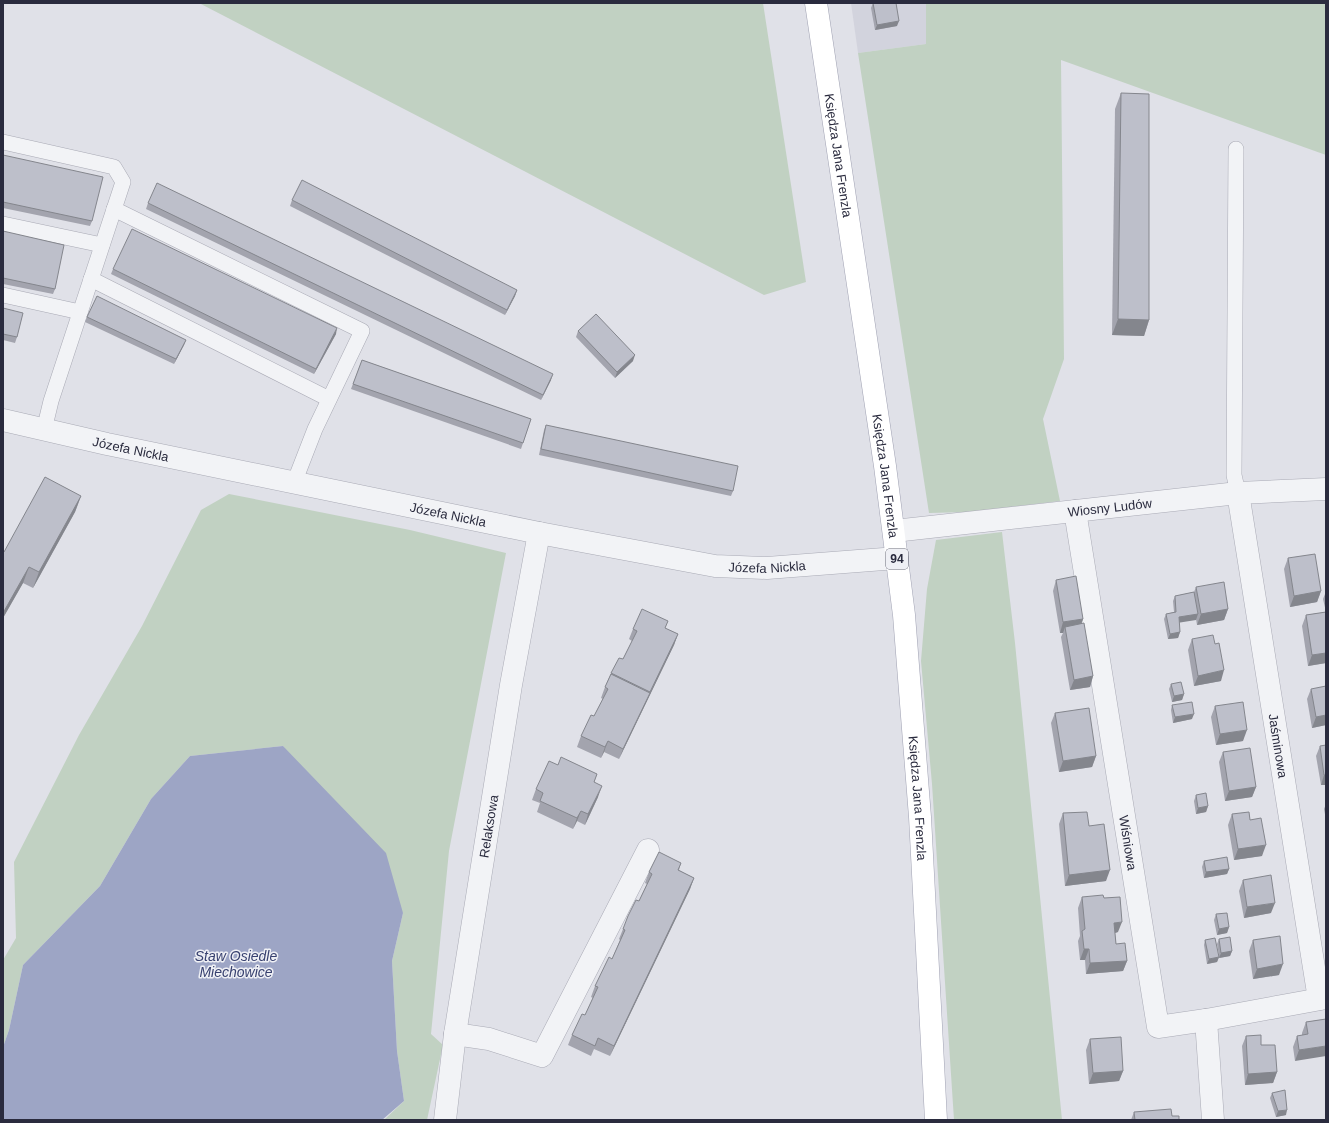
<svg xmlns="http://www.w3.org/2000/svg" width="1329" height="1123" font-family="Arial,sans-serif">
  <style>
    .built { fill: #d2d3dd }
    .green { fill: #c1d1c2 }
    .water { fill: #9da5c5 }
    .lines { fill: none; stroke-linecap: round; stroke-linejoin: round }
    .lane-casing { stroke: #a9aab5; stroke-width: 16 }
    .street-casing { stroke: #a9aab5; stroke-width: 23 }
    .primary-casing { stroke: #a0a2b3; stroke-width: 23 }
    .lane { stroke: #f2f3f6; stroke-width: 15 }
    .street { stroke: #f2f3f6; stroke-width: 22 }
    .primary { stroke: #fff; stroke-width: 22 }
    .wall { fill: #a3a4ae }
    .shaded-wall { fill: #84868d }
    .building { fill: #bdbfca; stroke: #84868d }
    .labels { text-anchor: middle; stroke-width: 3; stroke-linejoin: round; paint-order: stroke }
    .shield { fill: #eff0f5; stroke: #656675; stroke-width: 1 }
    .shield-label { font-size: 12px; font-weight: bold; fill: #2a2b3e }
    .street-label { font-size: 13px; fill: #2a2b3e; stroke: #eff0f5 }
    .water-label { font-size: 14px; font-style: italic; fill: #37406f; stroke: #eff0f5 }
  </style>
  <rect width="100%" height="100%" fill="#e0e1e8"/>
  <polygon class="built" points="851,3 926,3 926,44 858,53"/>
  <g class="green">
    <polygon points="199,3 763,3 806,282 764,295"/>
    <polygon points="926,3 1326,3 1326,155 1061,60 1064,359 1043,419 1060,501 967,512 929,513 858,53 926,44"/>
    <polygon points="229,494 410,530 506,553 449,851 431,1034 443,1045 427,1120 384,1120 404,1101 397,1051 392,961 403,913 283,746 190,756 151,799 100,886 23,965 9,1030 3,1047 3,960 16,938 14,862 79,735 142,626 201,510"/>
    <polygon points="1002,532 1015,643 1062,1120 954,1120 932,784 921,661 927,589 936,540"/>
  </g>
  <polygon class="water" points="283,746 386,853 403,913 392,961 397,1051 404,1101 382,1120 3,1120 3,1047 9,1030 23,965 100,886 151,799 190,756"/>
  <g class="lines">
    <defs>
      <g id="lane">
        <polyline points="3,142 114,167 123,182 51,401 44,430"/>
        <polyline points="1236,149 1234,475 1238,493"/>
        <polyline points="114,209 362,331 315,429 294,483"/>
        <polyline points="3,224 102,245"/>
        <polyline points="91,279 329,399"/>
        <polyline points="3,295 80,312"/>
      </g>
      <g id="street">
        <path id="s1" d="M 3,420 L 107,444 L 539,533 L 715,566 L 767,568 L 897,558"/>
        <path id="s2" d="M 1238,493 L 1319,999"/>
        <path id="s3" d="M 1075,511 L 1158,1027 L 1206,1020 L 1213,1120"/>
        <path id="s4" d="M 894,531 L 1238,493 L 1326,489"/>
        <polyline points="1206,1020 1326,998"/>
        <polyline points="455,1034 489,1039 542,1056 648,850"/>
        <path id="s5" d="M 445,1120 L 455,1034 L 511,685 L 539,533"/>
      </g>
      <g id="primary">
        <path id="s6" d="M 816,3 L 885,466 L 904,615 L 920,817 L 936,1120"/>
      </g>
    </defs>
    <use href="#lane" class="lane-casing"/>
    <use href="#street" class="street-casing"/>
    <use href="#primary" class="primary-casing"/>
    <use href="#lane" class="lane"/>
    <use href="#street" class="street"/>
    <use href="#primary" class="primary"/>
  </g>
  <g class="wall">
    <polygon points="873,3 896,3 897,26 875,30 871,8"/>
    <polygon points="1121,93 1149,320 1144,336 1112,335 1115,109"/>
    <polygon points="3,155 92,221 90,226 3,208"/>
    <polygon points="292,200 517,290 515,296 505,315 290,206"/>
    <polygon points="148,203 551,380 541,400 146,209"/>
    <polygon points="3,231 55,289 53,294 3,284"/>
    <polygon points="113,269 336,334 314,374 111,274"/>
    <polygon points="3,308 17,337 15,343 3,340"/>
    <polygon points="87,317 186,340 184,345 174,364 85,322"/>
    <polygon points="578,331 633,361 615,378 576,337"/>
    <polygon points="362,360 531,419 521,449 351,389"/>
    <polygon points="546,425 733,491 731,496 539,455 544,430"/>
    <polygon points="81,496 75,512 33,588 23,583 3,618 3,551 4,552"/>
    <polygon points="1288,558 1321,591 1317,602 1290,607 1284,569"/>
    <polygon points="1056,580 1083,619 1082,623 1093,676 1090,687 1070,690 1061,637 1063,633 1060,633 1053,591"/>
    <polygon points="1196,587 1228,609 1224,620 1197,625 1196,619 1179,622 1180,632 1178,638 1168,639 1164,619 1166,614 1174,612 1173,601 1175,596 1194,592"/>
    <polygon points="1325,594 1326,594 1326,663 1308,666 1302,626 1306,615 1326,612 1323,599"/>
    <polygon points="668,621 665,628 678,634 674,645 619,759 604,752 601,758 577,747 581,736 594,716 603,699 601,698 605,687 611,673 623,659 632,641 629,639 633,629"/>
    <polygon points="1192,639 1221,681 1194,686 1188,650"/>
    <polygon points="1171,684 1184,694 1182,700 1172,702 1169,689"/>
    <polygon points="1311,689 1326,725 1312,728 1307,699"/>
    <polygon points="1172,705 1192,719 1173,723 1171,710"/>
    <polygon points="1215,706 1243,741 1216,745 1211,717"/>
    <polygon points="1055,713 1096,756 1092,767 1059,772 1051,723"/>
    <polygon points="1320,746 1326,785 1321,785 1316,756"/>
    <polygon points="1223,752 1256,787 1252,797 1225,801 1219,762"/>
    <polygon points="558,765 597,774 594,783 598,797 585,825 577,821 573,829 537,812 540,803 532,800 536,789"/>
    <polygon points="1196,795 1208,806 1206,812 1196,814 1194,801"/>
    <polygon points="1326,804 1326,820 1324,809"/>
    <polygon points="1063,813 1089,826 1106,881 1065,886 1059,824"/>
    <polygon points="1232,814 1250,820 1262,856 1234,860 1228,825"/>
    <polygon points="1204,861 1229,869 1227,874 1204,878 1202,867"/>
    <polygon points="681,863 679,870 694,878 690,889 610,1056 594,1049 591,1056 568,1045 572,1035 585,1015 593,998 591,997 595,986 612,959 620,940 619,939 623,929 639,901 647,884 645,883 649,872"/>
    <polygon points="1243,880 1271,913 1244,918 1239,891"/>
    <polygon points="1082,897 1118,932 1115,933 1116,944 1127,961 1123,971 1086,974 1085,960 1080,960 1078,941 1080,936 1078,908"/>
    <polygon points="1216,914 1229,927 1227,933 1217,935 1214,920"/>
    <polygon points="1219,939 1232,951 1230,956 1219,958 1219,957 1217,962 1207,964 1204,945 1205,940 1219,955 1217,944"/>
    <polygon points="1253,940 1279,975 1253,979 1249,951"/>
    <polygon points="1326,1019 1295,1061 1293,1047 1297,1036 1302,1035 1302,1033 1306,1022"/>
    <polygon points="1246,1036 1277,1072 1273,1083 1245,1085 1242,1046"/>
    <polygon points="1090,1039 1123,1071 1119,1081 1089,1084 1086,1050"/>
    <polygon points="1272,1093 1286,1115 1276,1117 1270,1098"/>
    <polygon points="1134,1112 1172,1116 1179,1120 1131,1120"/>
  </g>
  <g class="shaded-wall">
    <polygon points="899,21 897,26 875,30 877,25"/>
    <polygon points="517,290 515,296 505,315 507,310"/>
    <polygon points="1118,319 1149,320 1144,336 1112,335"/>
    <polygon points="337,328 336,334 314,374 316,369"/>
    <polygon points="186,340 184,345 174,364 176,359"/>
    <polygon points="635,355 633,361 615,378 617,372"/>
    <polygon points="553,374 551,380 541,400 543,395"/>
    <polygon points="81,496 75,512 33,588 39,572"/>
    <polygon points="29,567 23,583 3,618 3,613"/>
    <polygon points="1321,591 1317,602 1290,607 1294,596"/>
    <polygon points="1228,609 1224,620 1197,625 1201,614"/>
    <polygon points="1198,614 1196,620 1177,623 1179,617"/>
    <polygon points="1083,619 1079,630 1065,627 1063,633 1060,633 1063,622"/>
    <polygon points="1180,632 1178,638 1168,639 1170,634"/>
    <polygon points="678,634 674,645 619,759 623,749"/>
    <polygon points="1326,653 1326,663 1308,666 1312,655"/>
    <polygon points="1224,670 1221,681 1194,686 1198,676"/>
    <polygon points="1093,676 1090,687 1070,690 1074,680"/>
    <polygon points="1184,694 1182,700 1172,702 1174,696"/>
    <polygon points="1194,714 1192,719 1173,723 1175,717"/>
    <polygon points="1326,715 1326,725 1312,728 1316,717"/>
    <polygon points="1247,730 1243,741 1216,745 1220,734"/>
    <polygon points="608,741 604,752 601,758 605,747"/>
    <polygon points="1096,756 1092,767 1059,772 1063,761"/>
    <polygon points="1324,775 1326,775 1326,785 1321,785"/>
    <polygon points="602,786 598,797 585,825 588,814"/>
    <polygon points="1256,787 1252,797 1225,801 1229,791"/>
    <polygon points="1208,806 1206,812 1196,814 1198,808"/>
    <polygon points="581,811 577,821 573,829 577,818"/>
    <polygon points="1266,845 1262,856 1234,860 1238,849"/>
    <polygon points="1229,869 1227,874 1204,878 1206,872"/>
    <polygon points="1110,870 1106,881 1065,886 1069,875"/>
    <polygon points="694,878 690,889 610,1056 614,1046"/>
    <polygon points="1275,903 1271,913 1244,918 1247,907"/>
    <polygon points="1122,922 1118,932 1111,934 1114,923"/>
    <polygon points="1229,927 1227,933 1217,935 1219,929"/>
    <polygon points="1084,949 1089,949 1085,960 1080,960"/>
    <polygon points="1232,951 1230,956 1219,958 1221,953"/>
    <polygon points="1219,957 1217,962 1207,964 1209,959"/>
    <polygon points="1127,961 1123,971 1086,974 1090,963"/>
    <polygon points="1283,964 1279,975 1253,979 1257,969"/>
    <polygon points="1326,1046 1326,1056 1295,1061 1299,1050"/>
    <polygon points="1123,1071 1119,1081 1089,1084 1093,1073"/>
    <polygon points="1277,1072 1273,1083 1245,1085 1248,1074"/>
    <polygon points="1287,1110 1286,1115 1276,1117 1278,1111"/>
  </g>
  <g class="building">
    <polygon points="873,3 896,3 899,21 877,25"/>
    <polygon points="1121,93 1149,94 1149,320 1118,319"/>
    <polygon points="3,155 103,177 92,221 3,202"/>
    <polygon points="302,180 517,290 507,310 292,200"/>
    <polygon points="157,183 553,374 543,395 148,203"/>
    <polygon points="132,229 337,328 316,369 113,269"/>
    <polygon points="3,231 64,245 55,289 3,278"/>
    <polygon points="97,296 186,340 176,359 87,317"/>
    <polygon points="3,308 23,313 17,337 3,334"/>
    <polygon points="596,314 635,355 617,372 578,331"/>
    <polygon points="362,360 531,419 523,443 353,384"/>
    <polygon points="546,425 738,466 733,491 541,449"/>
    <polygon points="45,477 81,496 39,572 29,567 3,613 3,551 4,552"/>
    <polygon points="1315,554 1321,591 1294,596 1288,558"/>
    <polygon points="1076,576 1083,619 1063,622 1056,580"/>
    <polygon points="1224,582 1228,609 1201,614 1196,587"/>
    <polygon points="1194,592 1198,614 1179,617 1180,632 1170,634 1166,614 1176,612 1175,596"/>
    <polygon points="642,609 668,621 665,628 678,634 650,692 611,673 619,658 623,659 637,631 633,629"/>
    <polygon points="1326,612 1326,653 1312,655 1306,615"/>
    <polygon points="1084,623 1093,676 1074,680 1065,627"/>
    <polygon points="1213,635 1215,644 1219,643 1224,670 1198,676 1192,639"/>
    <polygon points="611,674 650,693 623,749 608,741 605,747 581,736 591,715 594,716 608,689 605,687"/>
    <polygon points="1181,682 1184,694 1174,696 1171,684"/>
    <polygon points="1326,686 1326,715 1316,717 1311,689"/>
    <polygon points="1192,702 1194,714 1175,717 1172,705"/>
    <polygon points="1243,702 1247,730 1220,734 1215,706"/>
    <polygon points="1089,708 1096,756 1063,761 1055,713"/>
    <polygon points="1326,745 1326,775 1324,775 1320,746"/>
    <polygon points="1250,748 1256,787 1229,791 1223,752"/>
    <polygon points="561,757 597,774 594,782 602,786 588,814 581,811 577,818 540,801 543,793 536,789 549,761 558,765"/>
    <polygon points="1206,793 1208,806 1198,808 1196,795"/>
    <polygon points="1087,812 1089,826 1104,824 1110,870 1069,875 1063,813"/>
    <polygon points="1249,812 1250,820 1261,818 1266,845 1238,849 1232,814"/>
    <polygon points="659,852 681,863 678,870 694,878 614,1046 598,1038 595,1046 572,1035 582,1014 585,1015 598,987 595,986 609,957 612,959 625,930 623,929 628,916 636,900 639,901 652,874 649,872"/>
    <polygon points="1227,857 1229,869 1206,872 1204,861"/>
    <polygon points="1271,875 1275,903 1247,907 1243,880"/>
    <polygon points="1103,895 1104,898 1120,897 1122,922 1114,923 1116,944 1125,943 1127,961 1090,963 1089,949 1084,949 1082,931 1085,929 1082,897"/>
    <polygon points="1227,913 1229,927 1219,929 1216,914"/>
    <polygon points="1280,936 1283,964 1257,969 1253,940"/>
    <polygon points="1230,937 1232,951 1221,953 1219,939"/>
    <polygon points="1215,938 1219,957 1209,959 1205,940"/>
    <polygon points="1326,1019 1326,1046 1299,1050 1297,1036 1308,1034 1306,1022"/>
    <polygon points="1261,1035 1261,1045 1275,1045 1277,1072 1248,1074 1246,1036"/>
    <polygon points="1121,1037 1123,1071 1093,1073 1090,1039"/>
    <polygon points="1285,1090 1287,1110 1278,1111 1272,1093"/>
    <polygon points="1171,1109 1172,1116 1179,1116 1179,1120 1135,1120 1134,1112"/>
  </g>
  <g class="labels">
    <rect class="shield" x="886" y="549" width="22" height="20" rx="3"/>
    <g class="shield-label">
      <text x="897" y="563">94</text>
    </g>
    <g class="street-label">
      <text dy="5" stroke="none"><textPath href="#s6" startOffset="154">Księdza Jana Frenzla</textPath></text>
      <text dy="5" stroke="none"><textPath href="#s1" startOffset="131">Józefa Nickla</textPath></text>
      <text dy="5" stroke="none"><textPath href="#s6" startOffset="478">Księdza Jana Frenzla</textPath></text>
      <text dy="5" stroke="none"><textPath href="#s4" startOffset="217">Wiosny Ludów</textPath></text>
      <text dy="5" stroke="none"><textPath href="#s1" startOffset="455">Józefa Nickla</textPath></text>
      <text dy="5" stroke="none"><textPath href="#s1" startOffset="779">Józefa Nickla</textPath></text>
      <text dy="5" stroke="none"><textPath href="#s2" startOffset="256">Jaśminowa</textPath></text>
      <text dy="5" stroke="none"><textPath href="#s6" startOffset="802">Księdza Jana Frenzla</textPath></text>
      <text dy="5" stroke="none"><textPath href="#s5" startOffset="297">Relaksowa</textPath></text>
      <text dy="5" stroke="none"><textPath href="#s3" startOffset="336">Wiśniowa</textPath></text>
    </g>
    <g class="water-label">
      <text x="236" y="961">Staw Osiedle<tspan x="236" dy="16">Miechowice</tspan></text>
    </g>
  </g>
  <rect width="1329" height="1123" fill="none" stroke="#2a2b3e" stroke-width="8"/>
</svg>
